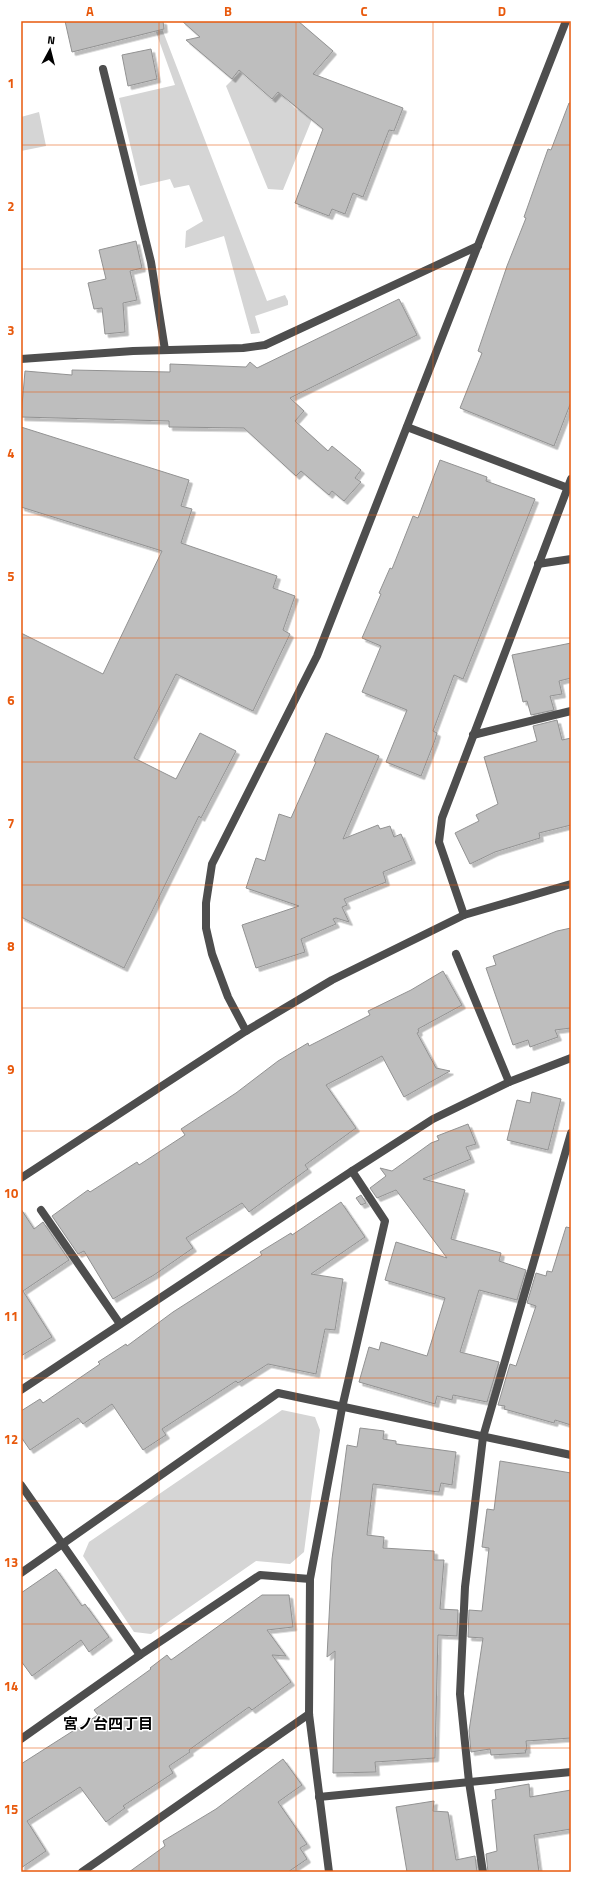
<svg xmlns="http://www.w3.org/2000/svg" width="592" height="1893" font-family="'Titillium Web','Noto Sans JP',sans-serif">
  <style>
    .green { fill: #d5d5d5 }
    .building { fill: #bebebe; stroke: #929292; filter: url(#shadow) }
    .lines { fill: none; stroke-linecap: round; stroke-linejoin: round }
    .minor { stroke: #4e4e4e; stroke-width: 8 }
    .tertiary { stroke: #4e4e4e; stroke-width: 8 }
    .grid { fill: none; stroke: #e8590c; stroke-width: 1; stroke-opacity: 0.55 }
    .labels { text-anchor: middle; stroke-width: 3; stroke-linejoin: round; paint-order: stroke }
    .neighbourhood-label { font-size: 15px; font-weight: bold; fill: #000; stroke: #fff }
    .neatline { fill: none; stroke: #e8590c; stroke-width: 1.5 }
    .grid-label { font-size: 13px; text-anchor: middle; font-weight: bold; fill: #e8590c }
  </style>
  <defs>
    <filter id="shadow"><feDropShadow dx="3.5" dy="3.5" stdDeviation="0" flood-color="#0004"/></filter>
  </defs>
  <rect width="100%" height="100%" fill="#fff"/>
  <g class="green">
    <polygon points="152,21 159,21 267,301 285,295 288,301 288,305 255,316 260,333 251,334 224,236 185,248 186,231 203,221 189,185 174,188 170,179 140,186 119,98 175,85"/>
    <polygon points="240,72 272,100 279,93 297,110 326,78 328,80 283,190 268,189 226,86"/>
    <polygon points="39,112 46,146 21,151 21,117"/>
    <polygon points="282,1410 315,1417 320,1430 304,1552 290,1564 256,1561 151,1634 134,1632 83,1556 89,1542"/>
  </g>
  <g class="building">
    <polygon points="65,21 163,21 164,29 72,52"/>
    <polygon points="182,21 298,21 333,51 313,74 403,108 394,131 389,130 363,197 353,193 345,214 332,209 329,216 295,203 323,129 278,92 272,99 239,70 232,79 186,40 200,37"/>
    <polygon points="151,49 157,79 128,86 122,55"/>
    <polygon points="569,103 571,103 571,402 554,446 460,408 482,353 478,351 507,266 526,218 524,217 548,149 551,150"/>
    <polygon points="136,241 142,268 130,271 137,300 123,303 125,332 105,334 102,308 94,309 88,283 106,279 99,250"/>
    <polygon points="399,299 417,335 290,398 304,411 295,421 328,451 332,446 361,470 355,478 361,482 344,501 332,491 329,495 301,471 296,476 244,428 169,427 169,421 21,417 25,371 72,375 72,370 170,372 170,364 246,367 250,362 257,368"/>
    <polygon points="21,427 189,480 181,506 192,509 181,543 277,576 273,588 295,596 283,630 290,634 253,711 176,674 134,758 176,779 200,733 236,751 201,818 199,816 124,968 21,917 21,633 103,674 162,551 21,507"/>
    <polygon points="440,460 487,477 486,481 535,499 463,679 454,675 433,731 437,733 435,740 421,776 386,762 407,710 362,692 381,646 362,638 381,594 379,593 390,568 392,569 413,516 418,518"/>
    <polygon points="571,643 571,678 559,681 562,694 550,696 554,710 531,715 527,701 523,702 512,655"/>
    <polygon points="557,720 562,740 571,738 571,825 539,833 540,838 495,852 470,864 455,833 479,821 476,815 498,804 484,757 537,741 533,726"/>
    <polygon points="326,733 379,756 343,839 378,825 380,829 390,826 394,837 401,834 412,860 383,872 386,882 344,899 347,905 342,907 349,922 336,918 333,919 336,924 301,939 305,952 256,968 242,925 299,906 246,888 256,858 265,861 279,814 291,818 316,762 314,761"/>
    <polygon points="571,928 571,1028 555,1030 558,1037 530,1047 528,1040 513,1045 486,968 496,965 493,956 557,931"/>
    <polygon points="443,971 462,1005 418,1029 419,1032 417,1033 436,1068 450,1071 404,1097 382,1056 326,1085 356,1128 305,1165 308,1169 249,1212 242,1203 186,1238 193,1248 154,1275 113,1299 84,1251 78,1254 52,1216 88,1190 90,1192 137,1162 139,1165 185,1135 181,1129 236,1093 278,1061 308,1043 309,1046 370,1015 368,1011 411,990"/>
    <polygon points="532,1092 561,1099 548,1150 507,1140 517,1100 530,1103"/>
    <polygon points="468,1124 476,1144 466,1147 471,1159 423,1179 465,1190 451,1239 501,1253 499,1261 526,1270 517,1300 479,1290 460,1352 499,1362 487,1402 453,1395 452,1400 437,1396 435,1404 359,1382 369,1347 379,1350 381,1342 427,1356 445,1298 385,1280 396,1242 447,1258 396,1190 377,1198 370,1188 386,1176 380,1168 392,1171 431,1143 439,1140 437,1136"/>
    <polygon points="361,1195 366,1203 361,1205 356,1198"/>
    <polygon points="341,1202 365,1237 311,1274 343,1279 335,1330 325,1329 316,1374 268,1364 238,1383 236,1381 162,1429 166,1435 143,1450 112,1404 83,1424 78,1418 30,1450 21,1437 21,1411 40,1399 43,1403 100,1364 98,1362 126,1344 127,1346 173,1312 262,1255 260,1252 291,1233 292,1235"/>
    <polygon points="21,1209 34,1229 43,1222 69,1260 23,1291 52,1337 21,1356"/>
    <polygon points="566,1227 571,1228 571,1425 555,1420 554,1423 504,1409 505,1406 498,1405 510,1364 516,1366 536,1306 527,1303 536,1273 546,1276 547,1271 552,1272"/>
    <polygon points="360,1428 384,1431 383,1439 396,1441 396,1444 456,1452 452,1485 441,1483 439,1492 373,1484 367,1535 384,1537 383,1548 434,1551 434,1560 444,1560 440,1609 458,1610 457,1636 438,1635 435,1758 375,1762 376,1772 333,1773 335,1651 327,1657 332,1559 347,1445 357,1447"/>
    <polygon points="500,1461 571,1473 571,1738 526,1741 527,1750 525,1750 526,1753 491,1755 490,1749 471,1752 469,1731 483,1638 468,1637 469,1610 482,1611 489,1548 482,1547 487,1509 494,1510"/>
    <polygon points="56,1569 82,1606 85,1604 109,1637 89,1652 81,1640 32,1676 21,1661 21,1593"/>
    <polygon points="262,1595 289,1595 293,1627 267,1630 286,1656 272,1655 291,1682 252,1710 249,1707 189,1750 190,1752 169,1766 173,1773 123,1806 125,1808 106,1822 80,1787 27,1821 46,1851 21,1868 21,1764 98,1715 94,1710 151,1669 150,1668 167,1655 171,1660"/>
    <polygon points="283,1759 302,1785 278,1802 307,1844 300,1848 307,1859 288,1872 129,1872 165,1846 163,1841 216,1809"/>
    <polygon points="529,1784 530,1797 571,1790 571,1829 534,1835 539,1872 488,1872 486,1854 497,1851 492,1800 496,1799 495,1790"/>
    <polygon points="434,1801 433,1811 448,1812 456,1860 475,1856 477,1872 407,1872 396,1807"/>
  </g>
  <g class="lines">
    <g class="minor">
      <polyline points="103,69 151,262 165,350"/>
      <polyline points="21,359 133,351 243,348 265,345 478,246"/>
      <polyline points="407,427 568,488"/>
      <polyline points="538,564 571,559"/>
      <polyline points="473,735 571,711"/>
      <polyline points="464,915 439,842 442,818 571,479"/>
      <polyline points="456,954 509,1082"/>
      <polyline points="41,1210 120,1324"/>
      <polyline points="21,1390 352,1171 433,1119 509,1082 571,1058"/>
      <polyline points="21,1485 140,1655"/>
      <polyline points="21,1573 278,1393 571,1455"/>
      <polyline points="21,1739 140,1655 260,1575 310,1579"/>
      <polyline points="319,1797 571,1772"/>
      <polyline points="82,1872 309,1714"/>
      <polyline points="329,1872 309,1714 310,1579 342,1408 385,1221 352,1171"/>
      <polyline points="483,1872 469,1782 460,1694 465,1587 483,1437 571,1133"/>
    </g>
    <g class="tertiary">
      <polyline points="246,1031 228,997 212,954 206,928 206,903 212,864 317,656 566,21"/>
      <polyline points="21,1178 246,1031 332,980 464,915 571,884"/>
    </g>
  </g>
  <path class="grid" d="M 159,21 L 159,1872M 296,21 L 296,1872M 433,21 L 433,1872M 21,145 L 571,145M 21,269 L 571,269M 21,392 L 571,392M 21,515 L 571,515M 21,638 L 571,638M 21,762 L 571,762M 21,885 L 571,885M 21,1008 L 571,1008M 21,1131 L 571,1131M 21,1255 L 571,1255M 21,1378 L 571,1378M 21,1501 L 571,1501M 21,1624 L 571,1624M 21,1748 L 571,1748"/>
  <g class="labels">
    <g class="neighbourhood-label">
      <text x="108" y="1729">宮ノ台四丁目</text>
    </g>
  </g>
  <rect width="592" height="1893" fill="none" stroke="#ffffff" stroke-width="44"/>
  <g transform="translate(50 50) rotate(7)" stroke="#ffffff" stroke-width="3" paint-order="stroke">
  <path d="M0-3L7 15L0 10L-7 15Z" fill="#000000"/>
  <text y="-6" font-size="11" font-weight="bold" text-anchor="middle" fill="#000000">N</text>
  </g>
  <rect x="22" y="22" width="548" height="1849" class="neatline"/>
  <g class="grid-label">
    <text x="90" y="16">A</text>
    <text x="228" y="16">B</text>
    <text x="364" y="16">C</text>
    <text x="502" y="16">D</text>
    <text x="11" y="88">1</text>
    <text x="11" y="211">2</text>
    <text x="11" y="335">3</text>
    <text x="11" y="458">4</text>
    <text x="11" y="581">5</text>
    <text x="11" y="705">6</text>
    <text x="11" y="828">7</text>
    <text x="11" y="951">8</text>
    <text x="11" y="1074">9</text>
    <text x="11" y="1198">10</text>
    <text x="11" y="1321">11</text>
    <text x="11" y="1444">12</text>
    <text x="11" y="1567">13</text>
    <text x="11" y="1691">14</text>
    <text x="11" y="1814">15</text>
  </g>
</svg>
